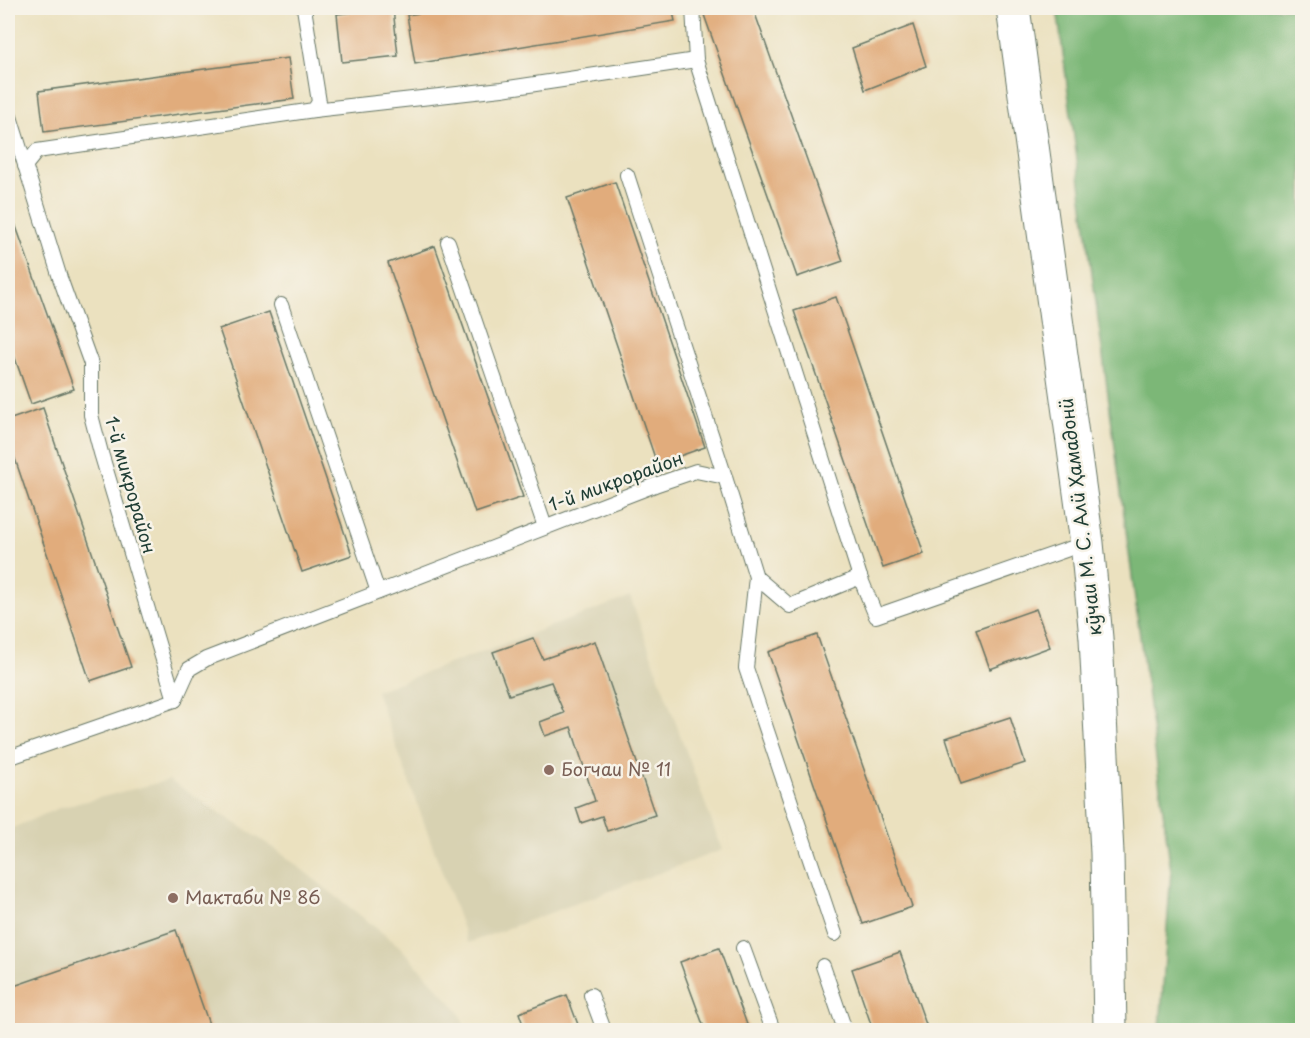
<svg xmlns="http://www.w3.org/2000/svg" width="1310" height="1038" font-family="'Playpen Sans',sans-serif">
  <style>
    .built { fill: #d8d2b2 }
    .forest { fill: #7bb777; stroke: #4d7a56; stroke-width: 1.5 }
    .building { fill: #e1ac7c }
    .lines { fill: none; stroke-linecap: round; stroke-linejoin: round }
    .service-casing { stroke: #667665; stroke-width: 16 }
    .tertiary-casing { stroke: #667665; stroke-width: 35 }
    .service { stroke: #fff; stroke-width: 14 }
    .tertiary { stroke: #fff; stroke-width: 33 }
    .education-dot { fill: #8d6e63; stroke: #f7f3e8; stroke-width: 2 }
    .labels { text-anchor: middle; stroke-width: 5; stroke-linejoin: round; paint-order: stroke }
    .street-label { font-size: 18px; fill: #1f3d34; stroke: #f7f3e8 }
    .education-label { font-size: 18px; fill: #785e54; stroke: #f7f3e8; text-anchor: start }
  </style>
  <rect width="100%" height="100%" fill="#f7f3e8"/>
  <filter id="ink" filterUnits="userSpaceOnUse"><feTurbulence type="fractalNoise" baseFrequency=".0167" numOctaves="2"/><feDisplacementMap in="SourceGraphic" scale="12" xChannelSelector="R" yChannelSelector="G"/><feConvolveMatrix kernelMatrix="1 2 1 2 8 2 1 2 1" color-interpolation-filters="sRGB"/></filter>
  <filter id="wash" filterUnits="userSpaceOnUse"><feTurbulence type="fractalNoise" baseFrequency=".008" numOctaves="4" result="noise"/><feDisplacementMap in="SourceGraphic" scale="24" xChannelSelector="R" yChannelSelector="G"/><feGaussianBlur stdDeviation="1.35" result="paint"/><feColorMatrix in="noise" values="0 0 0 0 0 0 0 0 0 0 0 0 0 0 0 0 0 1.4 0 .05"/><feComposite in="paint" operator="in"/></filter>
  <g filter="url(#wash)">
    <rect width="100%" height="100%" fill="#ebe1bf"/>
    <g class="built">
      <polygon points="630,597 722,850 468,943 376,691"/>
      <polygon points="169,780 277,850 399,946 458,1010 466,1030 8,1030 8,830 59,808"/>
    </g>
    <polygon class="forest" points="1057,8 1302,8 1302,1030 1160,1030 1171,871"/>
    <g id="blocks">
      <g class="building">
        <polygon points="393,8 398,56 342,62 337,14"/>
        <polygon points="451,8 672,8 675,21 415,64 407,15"/>
        <polygon points="717,8 753,8 843,261 797,277 703,12"/>
        <polygon points="913,25 926,66 865,90 852,48"/>
        <polygon points="288,58 294,99 44,132 39,91"/>
        <polygon points="615,182 705,447 657,464 567,198"/>
        <polygon points="8,204 74,389 31,404 8,338"/>
        <polygon points="435,246 523,497 475,513 388,263"/>
        <polygon points="836,297 924,554 883,568 794,311"/>
        <polygon points="269,312 352,555 302,572 219,329"/>
        <polygon points="43,408 131,667 90,681 8,438 8,420"/>
        <polygon points="1036,609 1050,647 990,669 976,630"/>
        <polygon points="817,635 912,907 863,924 768,652"/>
        <polygon points="533,638 543,659 595,641 655,815 607,831 602,816 581,823 576,808 595,801 571,727 545,736 540,722 564,713 551,682 509,695 493,652"/>
        <polygon points="1010,717 1025,763 961,784 946,738"/>
        <polygon points="176,930 211,1030 8,1030 8,988"/>
        <polygon points="719,948 749,1030 705,1030 680,962"/>
        <polygon points="900,952 928,1030 873,1030 852,969"/>
        <polygon points="567,995 580,1030 525,1030 519,1013"/>
      </g>
    </g>
  </g>
  <g filter="url(#ink)">
    <use href="#blocks" fill-opacity="0" stroke="#667665" stroke-width="1.5"/>
    <g class="lines">
      <defs>
        <g id="service">
          <polyline points="693,8 696,60 860,577"/>
          <polyline points="8,110 60,278 91,364 91,415 101,453 175,700"/>
          <polyline points="314,110 502,89 696,60"/>
          <polyline points="25,166 37,151 314,110 319,102 304,8"/>
          <polyline points="627,175 725,477"/>
          <polyline points="448,242 545,527"/>
          <polyline points="281,305 378,592"/>
          <polyline points="756,577 746,668 835,934"/>
          <polyline points="175,700 189,669 206,659 655,485 696,471 725,477 756,577 790,606 860,577 876,616 1086,543"/>
          <polyline points="8,758 175,700"/>
          <polyline points="743,948 773,1030"/>
          <polyline points="823,966 845,1030"/>
          <polyline points="591,995 604,1030"/>
        </g>
        <polyline id="tertiary" points="1013,8 1087,543 1096,638 1107,853 1110,1030"/>
      </defs>
      <use href="#service" class="service-casing"/>
      <use href="#tertiary" class="tertiary-casing"/>
      <use href="#service" class="service"/>
      <use href="#tertiary" class="tertiary"/>
    </g>
  </g>
  <g class="education-dot">
    <circle cx="549" cy="770" r="6"/>
    <circle cx="173" cy="898" r="6"/>
  </g>
  <g class="labels">
    <g class="street-label">
      <text transform="translate(616 482) rotate(-20)" y="6">1-й микрорайон</text>
      <text transform="translate(130 485) rotate(74)" y="6">1-й микрорайон</text>
      <text transform="translate(1081 517) rotate(-97)" y="6">кӯчаи М. С. Алӣ Ҳамадонӣ</text>
    </g>
    <g class="education-label">
      <text x="561" y="776">Богчаи № 11</text>
      <text x="185" y="904">Мактаби № 86</text>
    </g>
  </g>
  <rect width="1310" height="1038" fill="none" stroke="#f7f3e8" stroke-width="30"/>
</svg>
